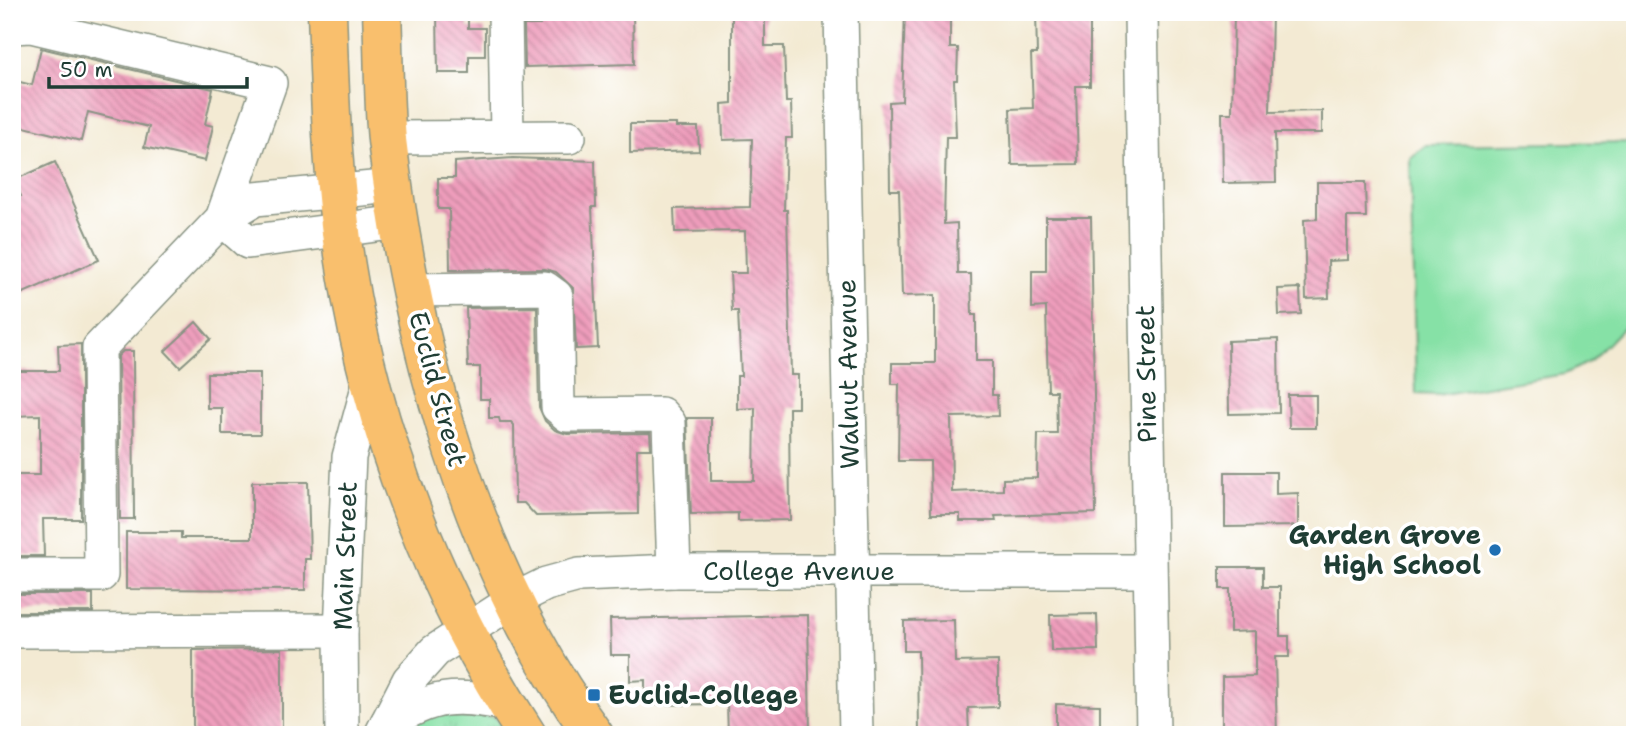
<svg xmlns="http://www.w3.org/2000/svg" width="1647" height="747" font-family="'Shantell Sans',sans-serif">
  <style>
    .grass { fill: url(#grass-tufts); stroke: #528f6d; stroke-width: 2 }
    .garden { fill: #86e1a6; stroke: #528f6d; stroke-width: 2 }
    .building { fill: url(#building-back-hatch) }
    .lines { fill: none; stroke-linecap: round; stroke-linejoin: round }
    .minor-casing { stroke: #899484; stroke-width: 36 }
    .major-casing { stroke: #899484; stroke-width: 41 }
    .minor { stroke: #fff; stroke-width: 33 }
    .major { stroke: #f9bf6d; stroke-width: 38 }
    .poi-dot { fill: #1f6fb2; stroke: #fff; stroke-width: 2.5 }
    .labels { text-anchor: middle; stroke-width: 7; stroke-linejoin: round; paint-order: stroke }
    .street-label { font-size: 26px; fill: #1f3d34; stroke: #fff }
    .poi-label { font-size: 26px; font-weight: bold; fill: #1f3d34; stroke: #fff; text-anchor: end }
  </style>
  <defs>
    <pattern id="grass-tufts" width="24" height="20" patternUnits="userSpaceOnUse" patternTransform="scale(1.75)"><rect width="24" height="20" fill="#86e1a6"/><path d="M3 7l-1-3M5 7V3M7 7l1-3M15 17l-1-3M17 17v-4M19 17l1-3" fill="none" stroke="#73c290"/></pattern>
    <pattern id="building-back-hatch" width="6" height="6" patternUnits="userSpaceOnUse" patternTransform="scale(1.75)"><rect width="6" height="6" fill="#ef9dbc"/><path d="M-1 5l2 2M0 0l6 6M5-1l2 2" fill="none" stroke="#c1819a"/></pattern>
  </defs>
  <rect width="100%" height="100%" fill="#fff"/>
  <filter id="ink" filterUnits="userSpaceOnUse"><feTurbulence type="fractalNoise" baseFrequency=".0143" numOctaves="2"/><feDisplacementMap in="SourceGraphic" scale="14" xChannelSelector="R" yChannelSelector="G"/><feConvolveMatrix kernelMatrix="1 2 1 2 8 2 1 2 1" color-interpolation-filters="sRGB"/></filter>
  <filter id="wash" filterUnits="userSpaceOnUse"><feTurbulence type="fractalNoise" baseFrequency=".00686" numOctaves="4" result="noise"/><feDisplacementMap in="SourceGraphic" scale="28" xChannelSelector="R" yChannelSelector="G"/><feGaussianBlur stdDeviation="1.57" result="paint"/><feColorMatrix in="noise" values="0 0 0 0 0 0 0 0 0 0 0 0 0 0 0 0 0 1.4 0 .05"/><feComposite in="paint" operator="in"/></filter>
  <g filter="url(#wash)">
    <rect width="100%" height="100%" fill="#f3ead3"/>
    <polygon class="grass" points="439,713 495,717 507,735 401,735 418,720"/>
    <polygon class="garden" points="1635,142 1635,310 1627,324 1591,361 1565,374 1437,395 1416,394 1410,158 1426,145"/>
    <g id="blocks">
      <g class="building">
        <polygon points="437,12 468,12 468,28 485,28 485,56 469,56 469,73 438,73"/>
        <polygon points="539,12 633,12 634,64 525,67 524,25 540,25"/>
        <polygon points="732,12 765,12 765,46 784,46 786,102 791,102 792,138 786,138 784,210 787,210 791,375 798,375 798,408 789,408 790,520 738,521 738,513 691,514 687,418 711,418 711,481 754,481 755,408 737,409 737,376 741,376 738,311 732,311 730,273 746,273 745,231 675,232 674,209 750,207 752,139 723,140 722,104 732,103"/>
        <polygon points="905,12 950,12 950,48 958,48 957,80 954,80 956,137 946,137 944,224 957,223 958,274 971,274 972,315 976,315 976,361 992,361 992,395 997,395 998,416 951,417 952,492 1003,490 1003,479 1037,478 1038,434 1057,434 1056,391 1048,391 1046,307 1032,308 1032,271 1046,271 1046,217 1091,217 1096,513 995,516 996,521 960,521 960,514 931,514 930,461 898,461 899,384 892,384 892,363 935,363 935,295 902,296 899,190 890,190 889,102 902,101"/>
        <polygon points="1036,12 1090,12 1090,86 1076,86 1078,164 1012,165 1010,109 1033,108 1031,54 1037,54"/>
        <polygon points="1234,12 1272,12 1270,112 1322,111 1322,133 1275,133 1276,182 1223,183 1222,113 1232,113"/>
        <polygon points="41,48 213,89 205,124 213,126 205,161 144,147 149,127 88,112 81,141 12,124 12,80 32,85"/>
        <polygon points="630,124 676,124 676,127 698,127 699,151 630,153"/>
        <polygon points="513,158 595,161 596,207 592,207 598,348 576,349 573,288 556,272 545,269 450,270 449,209 438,209 438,178 455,178 455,162"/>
        <polygon points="55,162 99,260 12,298 12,198 21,196 14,180"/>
        <polygon points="1317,182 1365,182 1366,217 1347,217 1347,260 1328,261 1329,298 1306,299 1304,220 1317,219"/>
        <polygon points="1300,288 1301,314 1279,315 1278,289"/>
        <polygon points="537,307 539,407 545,421 555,430 567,434 650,433 651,449 637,449 638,514 536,516 524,503 515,503 514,425 511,422 500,422 499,418 489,418 489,399 480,399 480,367 468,367 466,308"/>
        <polygon points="196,322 211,339 180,367 165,351"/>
        <polygon points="1278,339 1279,413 1229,414 1228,341"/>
        <polygon points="81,344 81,519 43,519 44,556 12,556 12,475 40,475 40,415 12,416 12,371 59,371 58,345"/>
        <polygon points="123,351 133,351 134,519 120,519 118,356"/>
        <polygon points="207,373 260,373 260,434 222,434 222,408 207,408"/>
        <polygon points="1288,395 1316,395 1316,428 1289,428"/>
        <polygon points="1225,472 1276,472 1276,494 1298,493 1298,526 1225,527"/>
        <polygon points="252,482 308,482 310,559 305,559 305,590 126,589 126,532 181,532 181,538 252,538"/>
        <polygon points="1220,567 1263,567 1263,587 1280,587 1280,636 1289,636 1289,657 1275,657 1277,735 1222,735 1222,677 1255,676 1255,631 1230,632 1230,589 1220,589"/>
        <rect x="12" y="594" width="81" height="18"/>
        <polygon points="1097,614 1098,650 1051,651 1050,615"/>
        <polygon points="808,615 810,735 728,735 727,704 645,705 645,680 630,681 630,655 611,655 610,619"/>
        <polygon points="954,620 955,662 998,661 998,707 968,708 969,735 919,735 918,651 904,651 904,621"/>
        <polygon points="282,649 282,735 193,735 193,650"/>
        <polygon points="1056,704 1100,705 1100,735 1056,735"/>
      </g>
    </g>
  </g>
  <g filter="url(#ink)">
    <use href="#blocks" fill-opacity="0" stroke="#899484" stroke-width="2"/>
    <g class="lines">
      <defs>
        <g id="minor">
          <polyline points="505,12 507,137"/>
          <polyline points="841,12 856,735"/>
          <polyline points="1141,12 1153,735"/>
          <polyline points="12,27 31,26 270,83 222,219 99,348 101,575 12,575"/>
          <polyline points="387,138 569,137"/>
          <polyline points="394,186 255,199 222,219 248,242 399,222"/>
          <polyline points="411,290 545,288 556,296 558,407 567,415 661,414 669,423 674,571"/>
          <polyline points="12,631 341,630"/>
          <path d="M 387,723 C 435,695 452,694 507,704"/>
          <polyline points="342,735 341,630 349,457 370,380"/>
          <polyline points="381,735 409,680 435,651 514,600 546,584 579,575 674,571 1149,571"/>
        </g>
        <g id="major">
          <path d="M 327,12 C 330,98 332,182 346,267 C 372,431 435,596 527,735"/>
          <path d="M 382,12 C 384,54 383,98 387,140 C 411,343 471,568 594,735"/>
        </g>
      </defs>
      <use href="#minor" class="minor-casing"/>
      <use href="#major" class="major-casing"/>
      <use href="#minor" class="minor"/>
      <use href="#major" class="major"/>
    </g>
  </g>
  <g class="poi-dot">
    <circle cx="1495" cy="550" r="7"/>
    <rect x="587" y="688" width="14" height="14" rx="3.5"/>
  </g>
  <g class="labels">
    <g class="street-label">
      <text transform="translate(848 374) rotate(-91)" y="9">Walnut Avenue</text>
      <text transform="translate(1146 374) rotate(-91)" y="9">Pine Street</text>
      <text transform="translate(438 389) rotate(75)" y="9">Euclid Street</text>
      <text transform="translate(345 556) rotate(-88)" y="9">Main Street</text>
      <text x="799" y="580">College Avenue</text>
    </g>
    <g class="poi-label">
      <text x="1481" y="544">Garden Grove<tspan x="1481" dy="30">High School</tspan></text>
      <text x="608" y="704" text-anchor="start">Euclid-College</text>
    </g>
  </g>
  <rect width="1647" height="747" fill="none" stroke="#fff" stroke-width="42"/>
  <path d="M49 77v10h198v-10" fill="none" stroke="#1f3d34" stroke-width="3.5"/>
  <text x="60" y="77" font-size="21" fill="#1f3d34" stroke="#ffffff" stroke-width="5" paint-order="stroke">50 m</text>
</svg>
